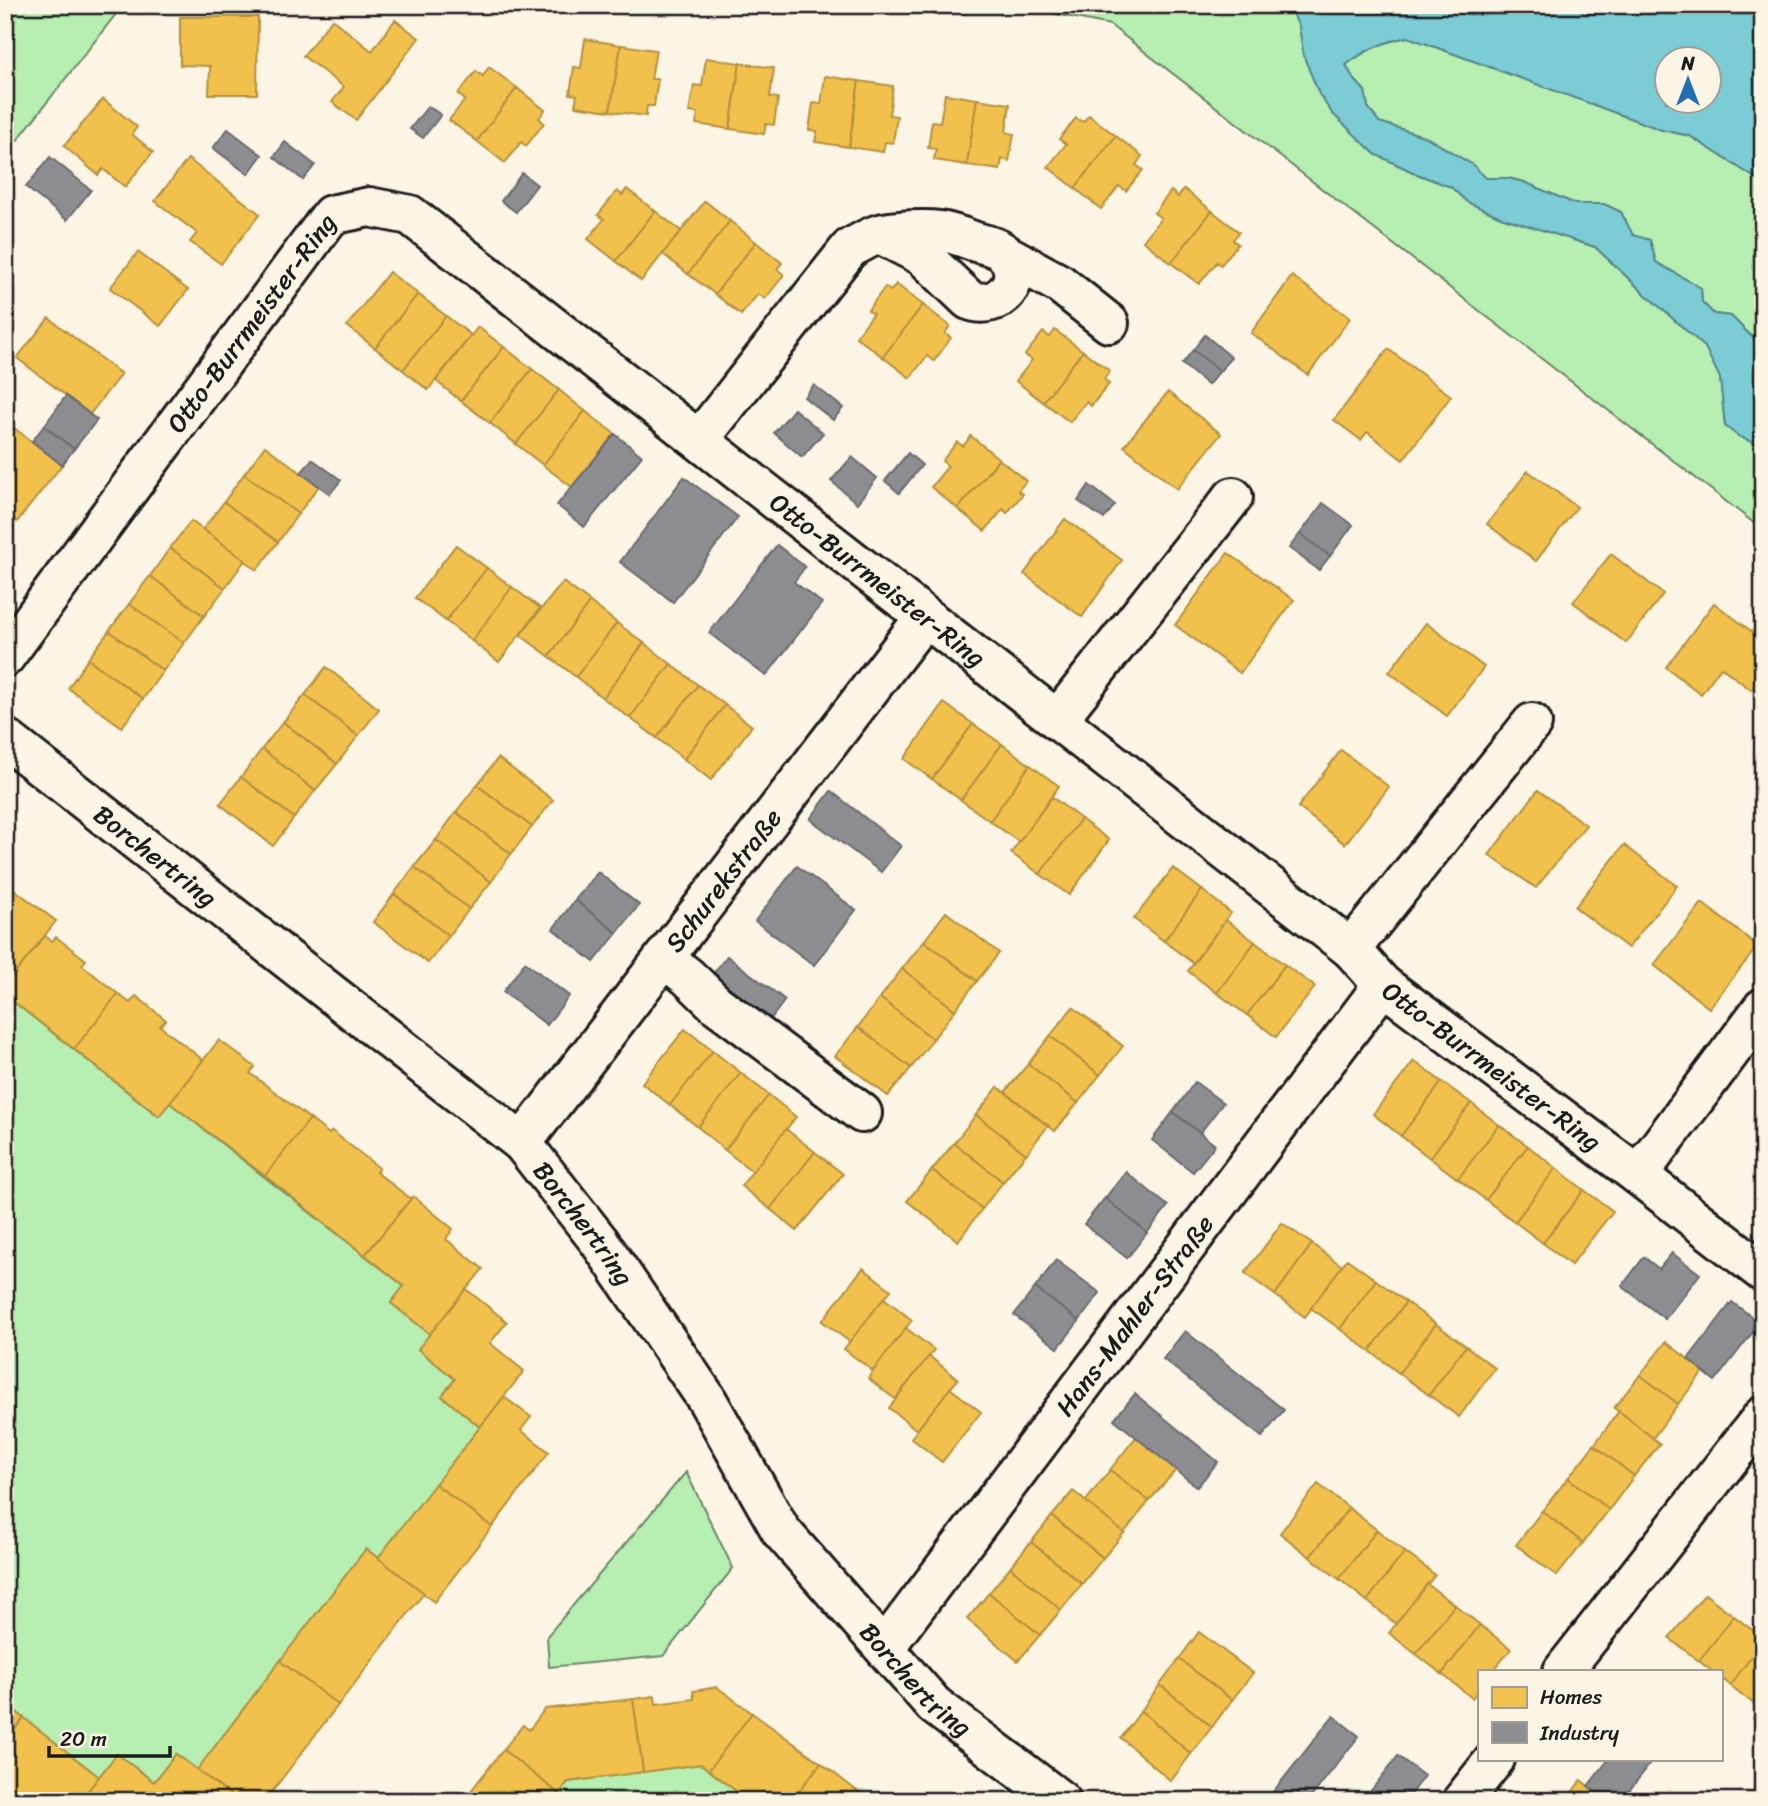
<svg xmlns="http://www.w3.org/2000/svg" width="1768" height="1806" font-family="Sriracha,sans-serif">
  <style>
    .green { fill: #b7eeb1; stroke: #6a8566; stroke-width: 2 }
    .water { fill: #7bccd6; stroke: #55868c; stroke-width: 2; fill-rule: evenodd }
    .homes { fill: #f2c14e; stroke: #b2903f; stroke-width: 2 }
    .industry { fill: #8d8d92; stroke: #6b6b6f; stroke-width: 2 }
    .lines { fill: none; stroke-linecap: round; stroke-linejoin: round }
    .minor-casing { stroke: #1c1c1c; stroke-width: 44 }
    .minor { stroke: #fcf5e5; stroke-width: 38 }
    .labels { text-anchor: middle; stroke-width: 7; stroke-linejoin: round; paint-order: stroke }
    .street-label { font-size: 26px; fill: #1c1c1c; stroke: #fcf5e5 }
  </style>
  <rect width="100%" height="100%" fill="#fcf5e5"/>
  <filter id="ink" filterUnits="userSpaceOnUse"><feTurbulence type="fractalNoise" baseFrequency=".0143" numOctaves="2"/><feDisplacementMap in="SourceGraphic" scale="14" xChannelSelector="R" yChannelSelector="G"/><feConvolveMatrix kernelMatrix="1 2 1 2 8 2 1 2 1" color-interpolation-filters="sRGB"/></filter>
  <g filter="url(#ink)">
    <g class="green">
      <polygon points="5,5 123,5 5,156"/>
      <polygon points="1012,5 1288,5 1299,26 1304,57 1356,135 1375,154 1417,174 1451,187 1467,202 1501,217 1595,247 1643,292 1705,347 1720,377 1725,426 1738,436 1763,447 1763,530 1110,25"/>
      <path d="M 1408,37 L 1662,130 L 1690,136 L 1763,183 L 1763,348 L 1731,316 L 1714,314 L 1702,302 L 1701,288 L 1656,262 L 1650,240 L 1633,236 L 1621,212 L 1604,204 L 1575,204 L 1524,182 L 1508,178 L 1485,178 L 1473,165 L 1426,137 L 1379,122 L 1368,107 L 1365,91 L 1353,78 L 1346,65 C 1364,51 1386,41 1408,37 Z"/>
      <polygon points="5,995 158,1116 170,1103 404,1286 391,1303 430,1334 418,1349 455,1379 442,1396 480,1427 378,1558 366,1549 197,1770 176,1754 154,1782 117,1754 99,1777 5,1703"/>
      <polygon points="686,1472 733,1568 663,1656 549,1667 547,1636"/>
      <polygon points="701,1764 749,1801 553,1801 568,1782"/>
    </g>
    <path class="water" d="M 1288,5 L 1763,5 L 1763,183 L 1690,136 L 1662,130 L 1408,37 C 1386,41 1364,50 1346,65 L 1353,78 L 1365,91 L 1368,107 L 1379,122 L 1426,137 L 1473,165 L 1486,178 L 1508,178 L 1524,182 L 1575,204 L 1604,204 L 1621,212 L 1633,235 L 1650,240 L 1656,262 L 1701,288 L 1702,302 L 1714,314 L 1731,316 L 1763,348 L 1763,447 L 1738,436 L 1725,426 L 1720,378 L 1705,347 L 1643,292 L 1595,247 L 1501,217 L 1467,202 L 1451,187 L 1417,174 L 1375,154 L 1332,113 L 1319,94 L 1304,57 L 1299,26 ZM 1666,60 L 1708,60 L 1708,102 L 1666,102 Z"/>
    <g class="homes">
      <polygon points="180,17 258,17 257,94 209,94 210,66 180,65"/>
      <polygon points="332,19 372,51 395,20 419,38 356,120 332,102 344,87 303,56"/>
      <polygon points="585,39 621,45 610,111 575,106 577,95 570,94 574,67 581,68"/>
      <polygon points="621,45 656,50 651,79 658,79 654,106 647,106 646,116 610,111"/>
      <polygon points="706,58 740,63 730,129 696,124 698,113 689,112 694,85 702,86"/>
      <polygon points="740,63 774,68 770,97 778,98 774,125 766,124 764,134 730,129"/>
      <polygon points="489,67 517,88 477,141 449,120 465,100 458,94 476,71 483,76"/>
      <polygon points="825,76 859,81 849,147 815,142 817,131 809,130 813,103 821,104"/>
      <polygon points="859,81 893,86 889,115 897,116 893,143 885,142 883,152 849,147"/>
      <polygon points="517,88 545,110 539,118 544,123 526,146 521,142 505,163 477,141"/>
      <polygon points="945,94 977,99 967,165 934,160 936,149 928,148 932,121 940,122"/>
      <polygon points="103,99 137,127 132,134 153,152 125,187 103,169 98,175 64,146"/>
      <polygon points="977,99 1010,104 1006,132 1014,134 1009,161 1002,159 1000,170 967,165"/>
      <polygon points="1089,115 1116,136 1075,188 1048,167 1066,144 1059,139 1076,118 1083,122"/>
      <polygon points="1116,136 1142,156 1136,165 1143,170 1126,191 1119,186 1101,209 1075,188"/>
      <polygon points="188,159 260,214 221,264 190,242 197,233 155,201"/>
      <polygon points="627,189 655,211 616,261 588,239 604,219 598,215 617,191 622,195"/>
      <polygon points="1184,189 1212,211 1171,263 1143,241 1161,218 1154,213 1171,191 1178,197"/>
      <polygon points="705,201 730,221 688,274 663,254"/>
      <polygon points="655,211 681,231 641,281 616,261"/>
      <polygon points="1212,211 1239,232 1233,240 1238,244 1221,265 1217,262 1199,284 1171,263"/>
      <polygon points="730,221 756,242 715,294 688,274"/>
      <polygon points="756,242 782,263 777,269 784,275 765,299 758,294 741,315 715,294"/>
      <polygon points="138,252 188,290 160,326 110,288"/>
      <polygon points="389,272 418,294 375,348 347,326"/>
      <polygon points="1292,276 1350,318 1308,375 1251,333"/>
      <polygon points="896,284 923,305 883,357 856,337 873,314 868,310 885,287 891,291"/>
      <polygon points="418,294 446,316 403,370 375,348"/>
      <polygon points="923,305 950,326 945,333 951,338 934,361 927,356 910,378 883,357"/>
      <polygon points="446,316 471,335 428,390 403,370"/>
      <polygon points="49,318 121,374 90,414 17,358"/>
      <polygon points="478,327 504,347 461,401 436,381"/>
      <polygon points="1055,330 1083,351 1043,402 1016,381 1032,360 1025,355 1043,332 1050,337"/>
      <polygon points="504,347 532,369 490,423 461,401"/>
      <polygon points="1388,349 1451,396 1403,460 1367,432 1361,440 1334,420"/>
      <polygon points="1083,351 1110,371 1104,379 1109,384 1091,406 1086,402 1070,422 1043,402"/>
      <polygon points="532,369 559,390 516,444 490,423"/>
      <polygon points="559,390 585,411 543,465 516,444"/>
      <polygon points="1168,392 1221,434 1177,489 1124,446"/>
      <polygon points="585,411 615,434 572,487 543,465"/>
      <polygon points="5,421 62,465 17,522 5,513"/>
      <polygon points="971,436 999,459 958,509 931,487 948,466 942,461 957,442 963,446"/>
      <polygon points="265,446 319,486 298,514 244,474"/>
      <polygon points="999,459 1026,481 1018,491 1023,494 1007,513 1003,509 985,531 958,509"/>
      <polygon points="1528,471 1577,507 1536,561 1487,524"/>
      <polygon points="244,474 298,514 278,542 224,502"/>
      <polygon points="224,502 278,542 257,570 203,529"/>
      <polygon points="1065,519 1122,560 1082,617 1024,574"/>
      <polygon points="191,521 245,560 225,588 170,548"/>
      <polygon points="456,545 487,568 446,621 415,598"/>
      <polygon points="170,548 225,588 204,616 150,576"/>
      <polygon points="1228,553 1294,600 1240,673 1175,625"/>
      <polygon points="1611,554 1663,594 1626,643 1573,602"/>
      <polygon points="487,568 512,587 472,641 446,621"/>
      <polygon points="150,576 204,616 184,643 129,604"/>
      <polygon points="563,582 590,602 549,656 520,635"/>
      <polygon points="512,587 540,608 499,662 472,641"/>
      <polygon points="590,602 617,623 576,677 549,656"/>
      <polygon points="1714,603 1763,640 1763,674 1751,690 1721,667 1701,694 1666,667"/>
      <polygon points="129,604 184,643 163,671 109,631"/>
      <polygon points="617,623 644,643 603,698 576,677"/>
      <polygon points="1426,623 1484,667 1447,716 1389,672"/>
      <polygon points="109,631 163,671 143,699 88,659"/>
      <polygon points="644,643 671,664 630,718 603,698"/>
      <polygon points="88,659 143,699 122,727 68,688"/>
      <polygon points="671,664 698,685 657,738 630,718"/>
      <polygon points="326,667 379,709 358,736 305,695"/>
      <polygon points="698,685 725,705 684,759 657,738"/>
      <polygon points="305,695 358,736 337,764 283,722"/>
      <polygon points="944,703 973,724 932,779 904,759"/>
      <polygon points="725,705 752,726 711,780 684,759"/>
      <polygon points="283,722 337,764 315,791 262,749"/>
      <polygon points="973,724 1002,744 961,800 932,779"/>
      <polygon points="1002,744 1030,765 990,821 961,800"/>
      <polygon points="262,749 315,791 294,818 241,777"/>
      <polygon points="1341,750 1389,787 1345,844 1298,807"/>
      <polygon points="498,758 553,800 532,827 477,785"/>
      <polygon points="1030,765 1059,786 1019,842 990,821"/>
      <polygon points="241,777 294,818 273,846 220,804"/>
      <polygon points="477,785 532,827 511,854 456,812"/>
      <polygon points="1538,790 1586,825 1536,888 1489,855"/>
      <polygon points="1052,797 1081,819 1040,874 1011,853"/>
      <polygon points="456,812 511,854 491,882 436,840"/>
      <polygon points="1081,819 1109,840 1069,895 1040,874"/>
      <polygon points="436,840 491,882 469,909 414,867"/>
      <polygon points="1624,845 1677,886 1628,948 1575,907"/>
      <polygon points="414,867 469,909 449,936 394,894"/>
      <polygon points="1173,868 1202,890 1164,941 1134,919"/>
      <polygon points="5,875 10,878 6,883 56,921 9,981 5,978"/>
      <polygon points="1202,890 1231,913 1193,963 1164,941"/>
      <polygon points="394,894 449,936 428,963 373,922"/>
      <polygon points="1702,903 1758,946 1709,1008 1654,965"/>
      <polygon points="946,912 999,953 977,981 924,941"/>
      <polygon points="1226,920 1255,942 1217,993 1188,971"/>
      <polygon points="45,936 52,941 56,937 86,960 82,965 118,994 74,1049 5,995 5,986"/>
      <polygon points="924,941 977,981 955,1010 902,969"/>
      <polygon points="1255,942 1285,965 1247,1015 1217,993"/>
      <polygon points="1285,965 1315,987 1276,1037 1247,1015"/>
      <polygon points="902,969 955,1010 933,1039 880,998"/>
      <polygon points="118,994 130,1003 136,996 166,1020 160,1026 203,1060 159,1116 74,1049"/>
      <polygon points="880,998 933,1039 911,1068 858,1027"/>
      <polygon points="1073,1007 1123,1046 1100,1075 1050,1036"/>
      <polygon points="858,1027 911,1068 888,1096 835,1056"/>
      <polygon points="685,1029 713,1051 670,1105 642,1083"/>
      <polygon points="1050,1036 1100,1075 1078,1103 1028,1064"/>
      <polygon points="219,1040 255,1067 250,1073 310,1119 265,1176 170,1103"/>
      <polygon points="713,1051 741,1073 698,1127 670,1105"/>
      <polygon points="1414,1061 1442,1082 1401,1136 1373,1114"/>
      <polygon points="1028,1064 1078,1103 1055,1131 1005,1092"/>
      <polygon points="741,1073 769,1095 725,1150 698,1127"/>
      <polygon points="1442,1082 1471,1103 1430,1158 1401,1136"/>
      <polygon points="998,1087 1048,1126 1026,1154 976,1115"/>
      <polygon points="769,1095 796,1117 753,1172 725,1150"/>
      <polygon points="1471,1103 1499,1125 1458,1179 1430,1158"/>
      <polygon points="976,1115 1026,1154 1003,1182 954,1143"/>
      <polygon points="310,1119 329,1134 332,1131 379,1168 376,1172 411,1199 365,1255 265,1176"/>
      <polygon points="1499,1125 1528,1146 1486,1200 1458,1179"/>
      <polygon points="786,1129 815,1152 770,1209 741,1186"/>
      <polygon points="954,1143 1003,1182 982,1209 932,1170"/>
      <polygon points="1528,1146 1556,1168 1515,1222 1486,1200"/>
      <polygon points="815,1152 843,1174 797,1231 770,1209"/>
      <polygon points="1556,1168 1584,1190 1543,1243 1515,1222"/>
      <polygon points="932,1170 982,1209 958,1241 907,1201"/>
      <polygon points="1584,1190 1613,1211 1571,1265 1543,1243"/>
      <polygon points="413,1196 453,1229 446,1239 483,1269 430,1334 391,1303 404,1286 365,1255"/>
      <polygon points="1282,1223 1312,1244 1275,1295 1245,1273"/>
      <polygon points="1312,1244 1342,1266 1305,1317 1275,1295"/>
      <polygon points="1347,1259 1376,1280 1340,1329 1311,1308"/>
      <polygon points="863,1268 891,1290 850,1342 822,1321"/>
      <polygon points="1376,1280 1406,1302 1370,1351 1340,1329"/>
      <polygon points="466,1289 507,1322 490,1343 524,1371 480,1427 442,1396 455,1379 418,1349"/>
      <polygon points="884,1298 912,1320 873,1371 844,1349"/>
      <polygon points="1406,1302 1436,1324 1399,1373 1370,1351"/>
      <polygon points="1436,1324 1466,1346 1429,1395 1399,1373"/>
      <polygon points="906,1328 934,1350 895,1399 868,1378"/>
      <polygon points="1666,1342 1704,1371 1678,1404 1640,1375"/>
      <polygon points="1466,1346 1495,1368 1459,1417 1429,1395"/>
      <polygon points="929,1356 958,1379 917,1430 889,1408"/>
      <polygon points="1640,1375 1678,1404 1653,1438 1614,1408"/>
      <polygon points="950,1388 981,1412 942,1462 911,1438"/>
      <polygon points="504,1397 531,1417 521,1430 549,1452 492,1527 435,1484"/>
      <polygon points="1619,1411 1660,1444 1634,1476 1594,1445"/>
      <polygon points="1136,1437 1176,1470 1149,1501 1110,1470"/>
      <polygon points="1594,1445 1634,1476 1609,1510 1568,1478"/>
      <polygon points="1110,1470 1149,1501 1124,1533 1085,1502"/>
      <polygon points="1568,1478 1609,1510 1583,1543 1542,1511"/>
      <polygon points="435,1484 492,1527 434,1602 378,1558"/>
      <polygon points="1318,1484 1349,1508 1310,1557 1280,1533"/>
      <polygon points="1073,1491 1124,1533 1103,1558 1052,1516"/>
      <polygon points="1349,1508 1377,1530 1339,1579 1310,1557"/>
      <polygon points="1542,1511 1583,1543 1557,1576 1516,1545"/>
      <polygon points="1052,1516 1103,1558 1082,1584 1031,1542"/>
      <polygon points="1377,1530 1405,1552 1367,1601 1339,1579"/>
      <polygon points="1031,1542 1082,1584 1061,1610 1010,1567"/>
      <polygon points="366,1549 424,1593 338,1705 280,1661"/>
      <polygon points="1405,1552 1435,1575 1396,1624 1367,1601"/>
      <polygon points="1010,1567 1061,1610 1040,1635 989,1593"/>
      <polygon points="1427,1584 1455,1605 1416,1654 1389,1633"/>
      <polygon points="989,1593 1040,1635 1018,1661 967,1619"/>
      <polygon points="1705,1594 1734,1616 1699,1661 1669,1638"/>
      <polygon points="1455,1605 1480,1625 1442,1674 1416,1654"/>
      <polygon points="1734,1616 1763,1638 1763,1642 1730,1685 1721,1678 1721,1671 1712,1671 1699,1661"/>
      <polygon points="1480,1625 1511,1649 1493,1671 1479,1671 1479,1689 1472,1698 1442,1674"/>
      <polygon points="1199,1632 1253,1673 1232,1700 1179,1659"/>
      <polygon points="1763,1642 1763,1706 1760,1709 1730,1685"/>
      <polygon points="1179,1659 1232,1700 1212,1727 1160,1685"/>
      <polygon points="280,1661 338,1705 265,1801 238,1801 197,1770"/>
      <polygon points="1160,1685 1212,1727 1191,1754 1141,1711"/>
      <polygon points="717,1687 752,1713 709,1770 701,1764 643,1772 633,1699 655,1696 656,1704 694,1699 693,1691"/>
      <polygon points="633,1699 643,1772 568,1782 559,1794 503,1750 523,1725 529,1730 545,1709"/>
      <polygon points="5,1703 24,1718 5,1742"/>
      <polygon points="1763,1706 1763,1726 1753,1718"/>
      <polygon points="1141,1711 1191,1754 1171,1781 1121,1738"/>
      <polygon points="752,1713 821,1763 791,1801 749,1801 709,1770"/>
      <polygon points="24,1718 99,1777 80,1801 8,1801 5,1799 5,1742"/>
      <polygon points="503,1750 559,1794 553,1801 463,1801"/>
      <polygon points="117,1754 154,1782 176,1754 238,1801 80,1801"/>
      <polygon points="821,1763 870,1801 791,1801"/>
      <polygon points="1581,1780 1588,1786 1608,1801 1566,1801"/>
    </g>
    <g class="industry">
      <polygon points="428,106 441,115 423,138 410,129"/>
      <polygon points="228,129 262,155 248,174 213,148"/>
      <polygon points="285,142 315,165 303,180 274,157"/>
      <polygon points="50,157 91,190 67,220 26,187"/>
      <polygon points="522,173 537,185 516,212 501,201"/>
      <polygon points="1205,335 1231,357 1220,371 1193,350"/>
      <polygon points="1193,350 1220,371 1208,385 1182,364"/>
      <polygon points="814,385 843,408 833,420 804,397"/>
      <polygon points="66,396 97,420 74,449 44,426"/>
      <polygon points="794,409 823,433 802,457 774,433"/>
      <polygon points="44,426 74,449 62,465 32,441"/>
      <polygon points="615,434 642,456 584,527 557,505"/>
      <polygon points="908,453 922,465 899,493 885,481"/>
      <polygon points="852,457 877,478 857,503 831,481"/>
      <polygon points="312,459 341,480 330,494 301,473"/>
      <polygon points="684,477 738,517 673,602 620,562"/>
      <polygon points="1089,485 1115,505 1104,519 1078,501"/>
      <polygon points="1323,503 1353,525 1330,556 1300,534"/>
      <polygon points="1300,534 1330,556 1319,570 1289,548"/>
      <polygon points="777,545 805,567 794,582 822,603 766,676 709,633"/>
      <polygon points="831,791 901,846 881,872 810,819"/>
      <polygon points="797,866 856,910 814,965 755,921"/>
      <polygon points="598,872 639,905 617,933 575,900"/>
      <polygon points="575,900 617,933 594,962 553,929"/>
      <polygon points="727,956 785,1000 764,1028 706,983"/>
      <polygon points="525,962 569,996 547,1025 503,992"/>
      <polygon points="1195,1082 1223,1103 1200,1133 1173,1112"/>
      <polygon points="1173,1112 1215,1145 1193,1172 1152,1140"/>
      <polygon points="1126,1172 1168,1206 1147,1233 1105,1198"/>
      <polygon points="1105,1198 1147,1233 1127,1258 1084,1224"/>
      <polygon points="1672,1253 1700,1274 1665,1319 1622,1286 1644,1257 1659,1269"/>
      <polygon points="1056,1260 1100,1293 1079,1321 1035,1288"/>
      <polygon points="1035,1288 1079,1321 1058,1348 1014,1315"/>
      <polygon points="1732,1302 1760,1323 1715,1381 1688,1359"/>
      <polygon points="1185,1331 1284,1410 1262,1437 1163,1359"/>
      <polygon points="1135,1394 1218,1462 1197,1487 1114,1419"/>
      <polygon points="1333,1716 1359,1736 1308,1801 1266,1801"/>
      <polygon points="1398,1756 1424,1776 1405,1801 1363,1801"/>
      <polygon points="1609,1759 1643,1759 1650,1764 1621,1801 1608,1801 1588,1786"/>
    </g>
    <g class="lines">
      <defs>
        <g id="minor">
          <polyline points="1005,254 1060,284 1109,323"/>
          <path d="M 699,440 L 850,248 C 860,244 870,236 880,234 C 893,230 926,229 940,231 C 952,233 965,238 976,242 C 986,245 999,247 1006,255 C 1027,280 999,312 969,300 L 923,256 L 880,234"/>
          <path id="s1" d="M 5,657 L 331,215 L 369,207 L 410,215 L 1351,949 L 1383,985 L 1638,1175 L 1763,1272"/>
          <polyline points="1057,720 1233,497"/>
          <path id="s2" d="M 5,738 L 522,1143 L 599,1241 L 706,1398 L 781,1531 L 934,1705 L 1061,1801"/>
          <polyline points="1351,949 1532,723"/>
          <polyline points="664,958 688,977 716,1004 862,1113"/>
          <path id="s3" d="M 522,1143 L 925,617"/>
          <polyline points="1638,1175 1763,1008"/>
          <path id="s4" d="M 885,1647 L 1383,985"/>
          <polyline points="1563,1671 1763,1416"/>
          <polyline points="1462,1801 1495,1759"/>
        </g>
      </defs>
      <use href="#minor" class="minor-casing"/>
      <use href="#minor" class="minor"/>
    </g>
  </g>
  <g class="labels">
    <g class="street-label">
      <text dy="9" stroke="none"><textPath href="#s1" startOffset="415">Otto-Burrmeister-Ring</textPath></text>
      <text dy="9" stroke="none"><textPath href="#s1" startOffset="1223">Otto-Burrmeister-Ring</textPath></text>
      <text dy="9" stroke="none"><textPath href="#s2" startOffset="191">Borchertring</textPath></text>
      <text dy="9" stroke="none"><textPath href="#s3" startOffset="331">Schurekstraße</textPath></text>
      <text dy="9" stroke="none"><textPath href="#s1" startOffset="2007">Otto-Burrmeister-Ring</textPath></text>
      <text dy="9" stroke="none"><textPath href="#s2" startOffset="758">Borchertring</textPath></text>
      <text dy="9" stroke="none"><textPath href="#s4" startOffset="415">Hans-Mahler-Straße</textPath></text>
      <text dy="9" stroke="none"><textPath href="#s2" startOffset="1325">Borchertring</textPath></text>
    </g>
  </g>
  <rect width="1768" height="1806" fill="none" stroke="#fcf5e5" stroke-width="28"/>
  <rect x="14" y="14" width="1740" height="1778" fill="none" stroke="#1c1c1c" stroke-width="2.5" filter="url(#ink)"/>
  <rect x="1478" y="1670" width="245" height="91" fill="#fcf5e5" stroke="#a29e95" stroke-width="2"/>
  <rect x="1492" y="1687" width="35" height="21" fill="#f2c14e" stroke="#a29e95" stroke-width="2"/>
  <text x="1540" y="1704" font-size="21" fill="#1c1c1c">Homes</text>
  <rect x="1492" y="1722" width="35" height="21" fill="#8d8d92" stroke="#a29e95" stroke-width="2"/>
  <text x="1540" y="1740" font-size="21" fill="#1c1c1c">Industry</text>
  <g transform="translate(1688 80)"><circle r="33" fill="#fcf5e5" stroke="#a29e95" stroke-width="2"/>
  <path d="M0-5L12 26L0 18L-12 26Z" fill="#1f6fb2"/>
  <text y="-10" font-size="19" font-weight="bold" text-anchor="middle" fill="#1c1c1c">N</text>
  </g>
  <path d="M49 1746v10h121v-10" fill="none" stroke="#1c1c1c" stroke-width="3.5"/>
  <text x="60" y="1746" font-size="21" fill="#1c1c1c" stroke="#fcf5e5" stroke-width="5" paint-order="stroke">20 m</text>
</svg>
